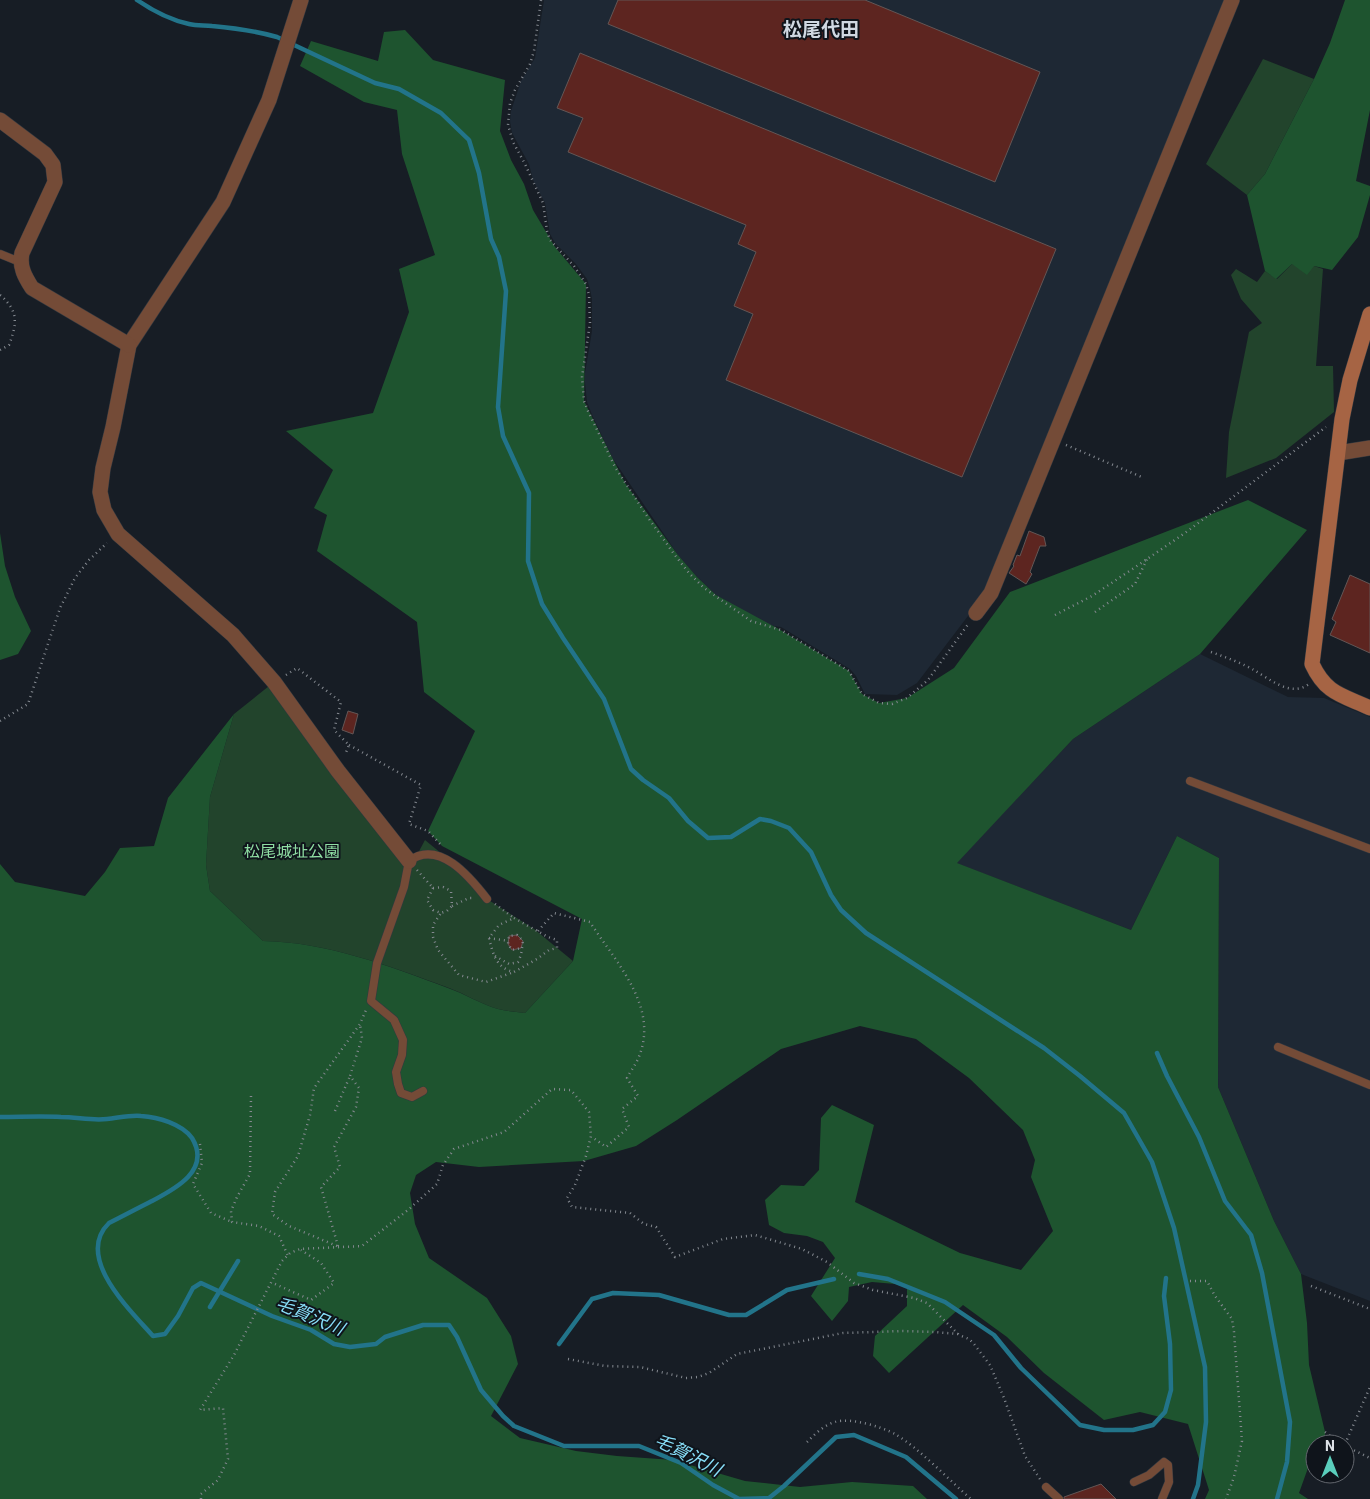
<svg xmlns="http://www.w3.org/2000/svg" width="1370" height="1499" font-family="Roboto,'Noto Sans JP',sans-serif">
  <style>
    .built { fill: #1e2834 }
    .green { fill: #22442c }
    .forest { fill: #1e542f }
    .lines { fill: none; stroke-linecap: round; stroke-linejoin: round }
    .stream { stroke: #22748a; stroke-width: 4.5 }
    .building { fill: #5d2520; stroke: #635655 }
    .lane-casing { stroke: #333940; stroke-width: 9 }
    .street-casing { stroke: #333940; stroke-width: 16 }
    .secondary-casing { stroke: #333940; stroke-width: 16 }
    .path { stroke: #848990; stroke-width: 2.5; stroke-dasharray: 1 4; stroke-linecap: butt }
    .lane { stroke: #744b37; stroke-width: 8 }
    .street { stroke: #744b37; stroke-width: 15 }
    .secondary { stroke: #a66444; stroke-width: 15 }
    .labels { text-anchor: middle; stroke-width: 4; stroke-linejoin: round; paint-order: stroke }
    .park-label { font-size: 16px; fill: #8fdea3; stroke: #0f141b }
    .water-label { font-size: 18px; font-style: italic; fill: #87ddf7; stroke: #0f141b }
    .quarter-label { font-size: 19px; font-weight: bold; fill: #d0d8e2; stroke: #0f141b }
  </style>
  <rect width="100%" height="100%" fill="#171d25"/>
  <g class="built">
    <polygon points="544,0 1226,0 987,591 917,683 897,695 865,694 856,676 850,669 781,627 767,625 716,595 697,577 678,555 613,459 593,417 587,402 585,382 585,373 592,331 592,299 590,289 587,279 575,263 555,243 550,234 545,203 533,180 529,164 512,133 510,121 511,111 521,81 535,58"/>
    <polygon points="1200,654 1288,697 1324,698 1370,717 1370,1301 1301,1274 1274,1221 1218,1087 1219,858 1177,836 1131,930 956,863 1073,739"/>
  </g>
  <g class="green">
    <polygon points="1263,59 1314,79 1265,174 1247,195 1206,164"/>
    <polygon points="1292,264 1314,266 1323,269 1316,366 1333,366 1334,412 1276,458 1226,478 1229,432 1249,332 1262,323 1241,299 1231,275 1236,269 1257,282 1265,271 1277,279"/>
    <path d="M 274,682 L 409,861 L 417,855 L 425,840 L 453,863 L 487,899 L 534,929 L 573,961 L 525,1013 C 516,1012 507,1011 498,1009 C 481,1004 465,994 449,988 C 389,966 327,942 263,941 L 210,891 L 206,865 L 210,797 L 234,714 Z"/>
  </g>
  <g class="forest">
    <polygon points="1345,0 1370,0 1370,110 1356,181 1370,186 1370,195 1358,237 1332,270 1314,266 1307,275 1292,264 1276,279 1265,271 1247,195 1265,174 1314,79 1330,43"/>
    <path d="M 405,30 L 433,60 L 505,80 L 500,131 L 511,160 L 524,184 L 533,210 L 555,247 L 586,284 L 584,401 L 625,483 L 678,555 L 697,577 L 716,595 L 777,628 L 849,671 L 862,694 L 879,703 L 907,698 L 954,668 L 1010,592 L 1248,500 L 1307,530 L 1200,654 L 1073,739 L 957,863 L 1131,930 L 1177,836 L 1219,858 L 1218,1087 L 1274,1221 L 1301,1274 L 1307,1323 L 1309,1365 L 1325,1432 L 1325,1444 L 1315,1444 L 1315,1469 L 1308,1468 L 1299,1493 L 1308,1499 L 1205,1499 L 1209,1490 L 1188,1424 L 1140,1412 L 1104,1420 L 1044,1373 L 1007,1337 L 963,1305 L 889,1373 L 873,1356 L 875,1336 L 907,1306 L 907,1285 L 872,1282 L 849,1287 L 848,1301 L 832,1321 L 811,1296 L 835,1258 L 823,1242 L 807,1236 L 784,1233 L 769,1225 L 765,1200 L 781,1185 L 804,1186 L 819,1170 L 821,1118 L 832,1105 L 874,1125 L 855,1202 L 960,1253 L 1021,1270 L 1053,1231 L 1031,1177 L 1035,1160 L 1023,1130 L 969,1078 L 916,1039 L 860,1026 L 781,1049 L 677,1120 L 636,1146 L 584,1161 L 479,1167 L 436,1162 L 416,1175 L 410,1193 L 415,1224 L 429,1258 L 487,1298 L 511,1336 L 518,1364 L 491,1416 L 520,1438 L 576,1451 L 617,1456 L 673,1460 L 745,1481 L 800,1487 L 852,1482 L 913,1486 L 927,1499 L 0,1499 L 0,864 L 15,882 L 85,896 L 105,872 L 120,848 L 154,846 L 168,798 L 234,714 L 210,797 L 206,865 L 210,891 L 263,941 C 327,942 389,966 448,988 C 465,994 481,1004 498,1009 C 506,1011 516,1012 525,1013 L 573,961 L 582,919 L 442,846 L 428,831 L 475,731 L 424,692 L 417,622 L 317,551 L 327,515 L 314,508 L 333,470 L 286,431 L 373,413 L 409,312 L 399,269 L 435,255 L 402,154 L 397,110 L 364,102 L 300,66 L 311,41 L 378,61 L 384,32 Z"/>
    <polygon points="0,533 5,566 15,597 31,631 18,654 0,660"/>
  </g>
  <g class="lines">
    <g class="stream">
      <path d="M 137,0 C 153,11 170,20 189,24 C 197,26 205,25 212,26 C 234,28 256,31 277,37 L 375,83 L 399,89 L 441,113 L 469,140 L 479,173 L 491,239 L 499,257 L 506,291 L 498,407 L 503,436 L 529,493 L 528,561 L 542,604 L 563,638 L 604,699 L 631,769 L 643,780 L 669,798 L 688,821 L 708,838 L 731,837 L 760,819 L 771,821 L 789,828 L 811,852 L 831,895 L 841,910 L 866,933 L 1044,1048 L 1080,1076 L 1124,1113 L 1152,1162 L 1174,1228 L 1205,1367 L 1206,1422 L 1198,1485 L 1193,1499"/>
      <polyline points="1157,1053 1167,1076 1199,1137 1225,1201 1251,1235 1262,1273 1290,1422 1287,1462 1277,1499"/>
      <path d="M 0,1117 C 20,1117 41,1116 61,1117 C 77,1117 92,1121 107,1119 C 118,1118 129,1115 141,1116 C 158,1117 182,1124 192,1138 C 212,1171 173,1190 150,1202 C 136,1209 123,1216 109,1223 C 74,1257 130,1310 153,1336 L 165,1334 L 178,1316 L 193,1288 L 201,1283 L 272,1316 L 311,1330 L 334,1344 L 350,1347 L 376,1344 L 385,1337 L 423,1325 L 449,1325 L 457,1337 L 481,1390 L 503,1416 L 514,1426 L 564,1446 L 639,1446 L 681,1463 L 713,1485 L 739,1499 L 769,1498 L 784,1486 L 836,1437 L 854,1435 L 906,1457 L 956,1499"/>
      <polyline points="859,1274 888,1279 945,1302 994,1335 1021,1368 1080,1425 1104,1430 1133,1430 1153,1425 1165,1412 1171,1390 1170,1344 1164,1296 1166,1278"/>
      <polyline points="210,1307 238,1261"/>
      <polyline points="559,1344 592,1299 613,1293 659,1295 729,1315 746,1315 787,1290 834,1279"/>
    </g>
  </g>
  <g class="building">
    <polygon points="618,0 865,0 1040,72 995,182 608,24"/>
    <polygon points="580,53 1056,249 962,477 726,380 753,314 734,306 756,252 738,244 746,225 568,152 583,118 557,108"/>
    <polygon points="1029,531 1044,537 1046,546 1040,546 1030,572 1032,574 1026,584 1009,573 1014,566 1013,565 1017,555 1020,556"/>
    <polygon points="1350,575 1370,584 1370,653 1330,635 1336,622 1332,619"/>
    <polygon points="348,711 358,714 353,734 342,730"/>
    <polygon points="517,935 523,941 521,948 512,950 508,944 509,936"/>
    <polygon points="1101,1484 1116,1499 1064,1499 1064,1497"/>
  </g>
  <g class="lines">
    <defs>
      <g id="lane">
        <polyline points="0,254 20,262"/>
        <polyline points="1190,781 1370,849"/>
        <polyline points="1278,1047 1370,1085"/>
        <path d="M 423,1091 L 412,1097 L 401,1093 L 398,1084 L 396,1072 L 402,1055 L 403,1040 L 394,1020 L 371,1001 L 377,963 L 404,887 L 409,861 C 439,839 470,877 487,899"/>
        <polyline points="1134,1482 1149,1475 1164,1462 1168,1465 1169,1482 1162,1499"/>
        <polyline points="1046,1487 1059,1499"/>
      </g>
      <g id="street">
        <polyline points="301,0 269,100 223,202 129,345 113,427 103,468 100,492 104,510 118,534 233,635 274,682 338,771 409,861"/>
        <path d="M 0,120 L 45,154 L 53,165 L 55,182 L 22,253 C 19,267 25,277 32,288 L 129,345"/>
        <polyline points="1338,453 1370,448"/>
        <polyline points="976,613 991,593 1232,0"/>
      </g>
      <path id="secondary" d="M 1370,314 L 1350,380 L 1342,419 L 1312,664 C 1326,694 1342,695 1370,708"/>
    </defs>
    <use href="#lane" class="lane-casing"/>
    <use href="#street" class="street-casing"/>
    <use href="#secondary" class="secondary-casing"/>
    <g class="path">
      <polyline points="541,0 534,51 530,64 515,90 510,103 508,125 513,142 525,164 543,203 547,231 550,240 574,266 586,284 589,295 590,323 582,377 584,401 588,411 615,467 647,516 674,554 689,573 704,588 751,621 781,630 849,671 862,694 879,703 892,704 907,698 928,680 969,623"/>
      <path d="M 0,295 C 19,311 17,324 9,345 L 0,350"/>
      <polyline points="1066,445 1144,478"/>
      <polyline points="1095,612 1135,584 1147,559"/>
      <polyline points="1055,615 1092,596 1134,568 1185,533 1326,427"/>
      <path d="M 1211,652 C 1225,657 1239,662 1252,669 C 1269,678 1290,698 1309,684"/>
      <polyline points="286,675 297,668 341,702 334,730 349,745 345,755"/>
      <polyline points="0,721 28,704 60,608 75,578 89,560 107,543"/>
      <polyline points="349,745 421,785 409,824 428,831 442,846"/>
      <polyline points="417,870 433,888"/>
      <polyline points="433,888 427,900 433,910 441,913 433,925 433,937 438,950 459,975 486,982 514,972"/>
      <polyline points="433,888 443,887 451,891 452,906 447,911 441,913"/>
      <polyline points="495,904 514,918"/>
      <polyline points="452,906 469,898 473,898"/>
      <path d="M 514,918 L 548,937 L 557,940 L 557,948 L 549,950 L 537,959 L 514,972 C 496,968 493,954 489,938 L 499,925 Z"/>
      <path d="M 538,931 L 554,913 L 590,922 C 616,963 662,1009 637,1061 C 634,1067 630,1072 627,1078 L 638,1096 L 622,1109 L 629,1127 L 606,1147 L 592,1137"/>
      <polyline points="489,938 509,941"/>
      <polyline points="495,956 509,964 518,962 521,955 523,941 517,935 509,936 508,944 512,950 521,948"/>
      <polyline points="251,1096 250,1174 237,1197 231,1211 232,1222 259,1226 279,1236 288,1256"/>
      <polyline points="335,1111 350,1076"/>
      <polyline points="200,1144 202,1163 193,1184 211,1213 232,1222"/>
      <polyline points="337,1246 289,1226 272,1214 275,1192 298,1156 310,1115 314,1088 360,1024 366,1010"/>
      <polyline points="338,1246 321,1187 340,1167 334,1147 356,1107 359,1088 350,1076 362,1038 360,1024"/>
      <polyline points="1190,1281 1207,1281 1215,1296 1232,1319 1234,1332 1242,1441 1234,1477 1226,1499"/>
      <polyline points="275,1284 311,1300 334,1283 321,1263 301,1250"/>
      <polyline points="1311,1286 1370,1309"/>
      <polyline points="568,1359 605,1366 640,1367 686,1378 698,1377 709,1373 737,1354 843,1333 903,1331 935,1332 958,1334"/>
      <polyline points="1325,1432 1341,1444"/>
      <path d="M 807,1442 C 815,1434 824,1425 835,1422 C 850,1417 882,1427 895,1434 C 919,1448 949,1480 971,1499"/>
      <polyline points="1345,1444 1370,1387"/>
      <polyline points="1345,1446 1370,1458"/>
      <polyline points="201,1499 201,1494 218,1480 228,1459 223,1408 200,1410 234,1355 282,1261 290,1253 300,1249 362,1246 408,1210 437,1184 443,1165 454,1149 504,1132 552,1089 571,1090 589,1112 591,1136 586,1156 575,1185 567,1198 572,1207 630,1213 644,1224 656,1227 675,1257 723,1239 755,1235 802,1249 827,1262 854,1283 873,1290 914,1298 927,1303 959,1335 969,1339 974,1344 990,1365 1004,1398 1025,1456 1040,1479"/>
    </g>
    <use href="#lane" class="lane"/>
    <use href="#street" class="street"/>
    <use href="#secondary" class="secondary"/>
  </g>
  <g class="labels">
    <g class="park-label">
      <text x="292" y="857">松尾城址公園</text>
    </g>
    <g class="water-label">
      <text transform="translate(310 1316) rotate(23)" y="6">毛賀沢川</text>
      <text transform="translate(688 1455) rotate(27)" y="6">毛賀沢川</text>
    </g>
    <g class="quarter-label">
      <text x="821" y="36">松尾代田</text>
    </g>
  </g>
  <g transform="translate(1330 1459)"><circle r="24" fill="#0f141b" stroke="#62666d"/>
  <path d="M0-4L9 19L0 12L-9 19Z" fill="#5acebc"/>
  <text y="-8" font-size="14" font-weight="bold" text-anchor="middle" fill="#dee2e8">N</text>
  </g>
</svg>
